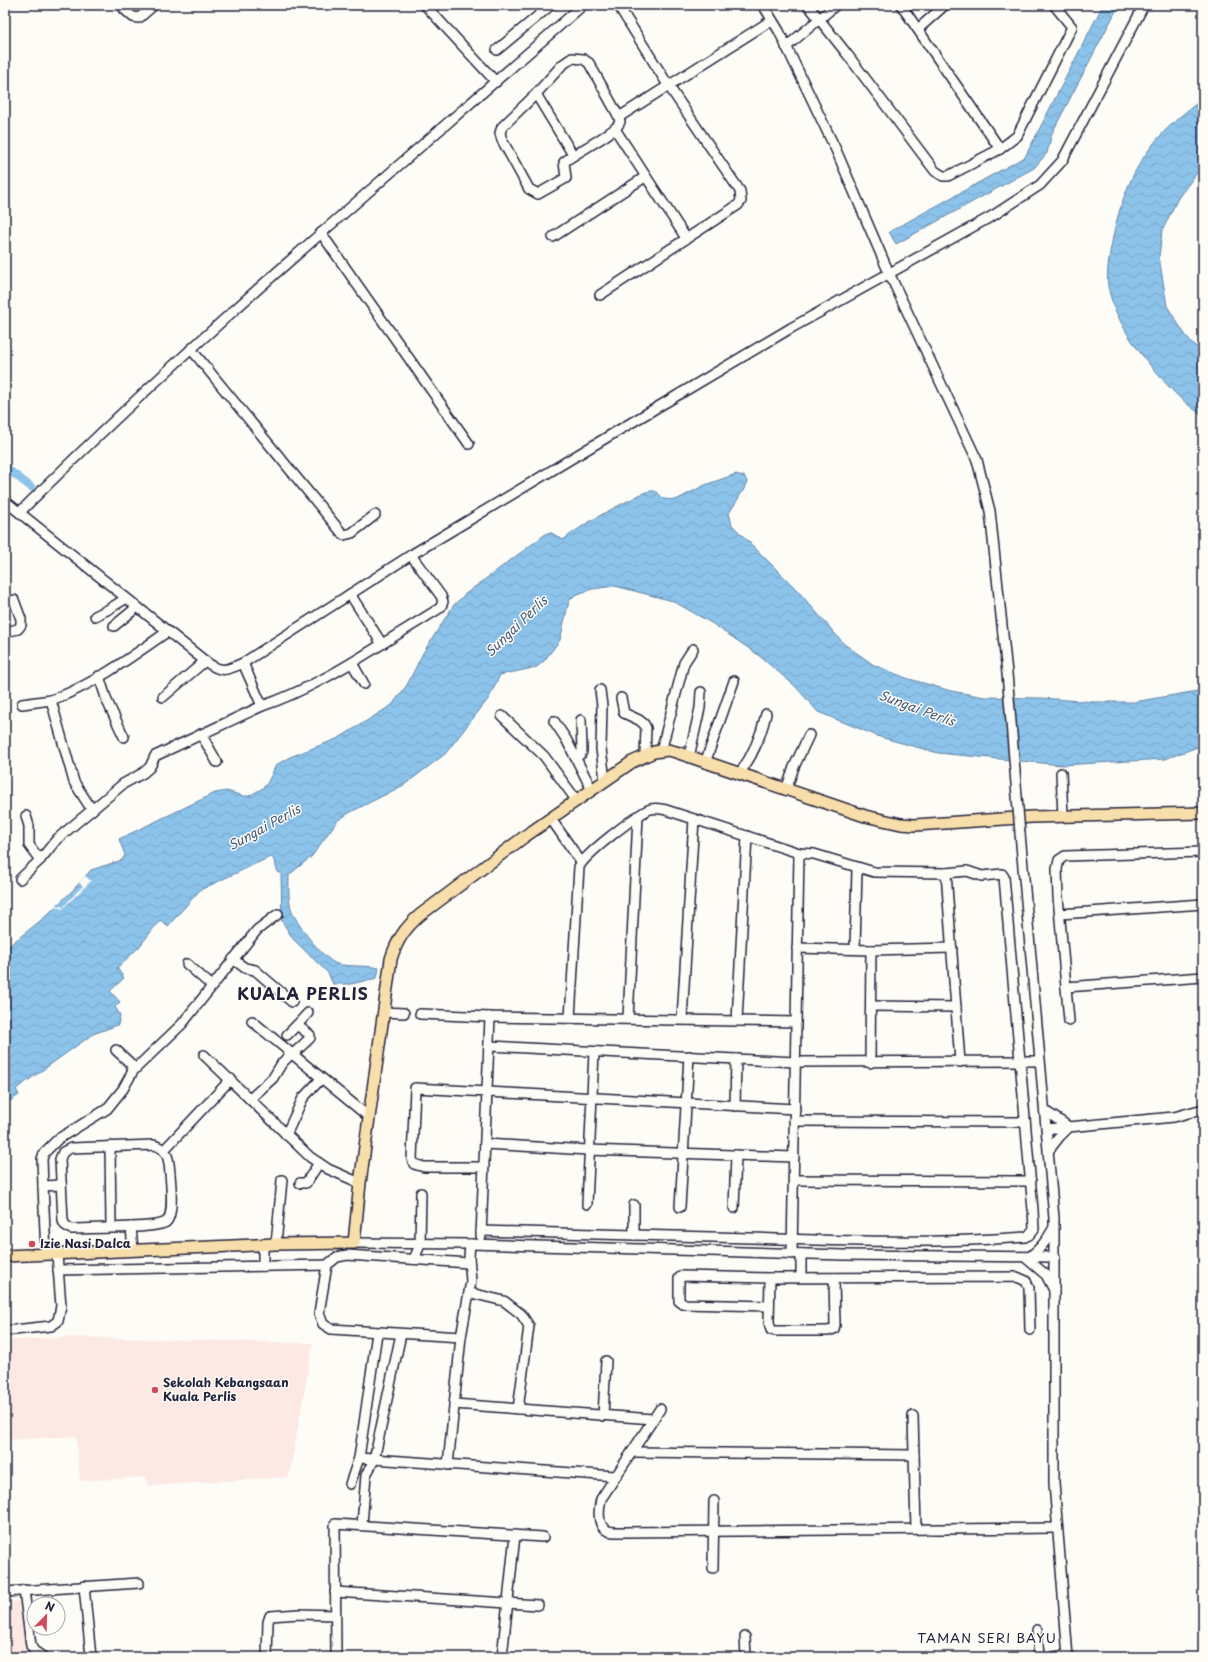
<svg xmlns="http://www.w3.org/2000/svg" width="1208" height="1662" font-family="'Playpen Sans',sans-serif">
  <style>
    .built { fill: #fce9e4 }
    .water { fill: url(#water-waves); stroke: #6283a4 }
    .pier { fill: #fdfcf7 }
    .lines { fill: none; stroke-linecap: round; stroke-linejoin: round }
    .canal { stroke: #8cc3ea; stroke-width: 8 }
    .minor-casing { stroke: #22223b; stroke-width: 12 }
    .major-casing { stroke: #22223b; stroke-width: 14 }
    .minor { stroke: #fdfcf7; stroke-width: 9 }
    .major { stroke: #f8deab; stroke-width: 11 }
    .minor-bridge-casing { stroke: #22223b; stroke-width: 12; stroke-linecap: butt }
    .minor-bridge { stroke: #fdfcf7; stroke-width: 9 }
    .poi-dot { fill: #d1495b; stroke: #fdfcf7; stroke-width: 1.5 }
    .labels { text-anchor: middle; stroke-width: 3; stroke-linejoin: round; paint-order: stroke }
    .poi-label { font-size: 12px; font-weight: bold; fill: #22223b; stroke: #fdfcf7; text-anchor: start }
    .water-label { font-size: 13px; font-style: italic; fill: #475a78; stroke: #fdfcf7 }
    .neighbourhood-label { font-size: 13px; letter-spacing: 1px; fill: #22223b; stroke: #fdfcf7 }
    .district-label { font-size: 16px; font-weight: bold; letter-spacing: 1px; fill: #22223b; stroke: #fdfcf7 }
  </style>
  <defs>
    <pattern id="water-waves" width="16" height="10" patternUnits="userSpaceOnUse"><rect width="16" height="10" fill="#8cc3ea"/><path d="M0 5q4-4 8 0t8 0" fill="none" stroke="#78a7ca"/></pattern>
  </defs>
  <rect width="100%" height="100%" fill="#fdfcf7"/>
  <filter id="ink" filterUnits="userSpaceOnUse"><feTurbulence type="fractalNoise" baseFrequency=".025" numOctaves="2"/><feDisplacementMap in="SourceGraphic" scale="8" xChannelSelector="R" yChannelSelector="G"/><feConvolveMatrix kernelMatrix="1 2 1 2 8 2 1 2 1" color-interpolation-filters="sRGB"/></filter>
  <g filter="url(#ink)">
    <g class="built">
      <polygon points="70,1337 313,1343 289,1477 148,1486 147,1477 80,1481 76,1436 5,1440 5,1341"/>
      <polygon points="26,1601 28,1657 5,1657 5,1602"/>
    </g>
    <g class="water">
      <polygon points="1103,5 1119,5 1052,133 1047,153 1034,168 896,244 889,232 1025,157"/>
      <path d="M 1203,99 L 1203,165 L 1178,198 L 1162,231 L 1159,257 L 1167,306 L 1186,336 L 1203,353 L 1203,415 C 1183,404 1165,383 1150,365 C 1131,342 1114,316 1108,286 C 1106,271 1110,252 1113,237 C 1126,174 1150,136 1203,99 Z"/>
      <path d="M 736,474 L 745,477 L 747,482 L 743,491 L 729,513 L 732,525 L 797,590 L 844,644 L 874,665 L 906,678 L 951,691 L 985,697 L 1041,698 L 1095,702 L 1134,702 L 1203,690 L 1203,745 L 1165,759 L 1062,765 L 938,753 L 880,737 L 818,712 L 795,686 L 757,654 L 713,624 L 673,601 L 615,586 L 592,589 L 575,595 L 569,601 L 560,640 L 544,661 L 537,667 L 500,675 L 489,698 L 445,754 L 404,785 L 349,813 L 337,821 L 312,856 L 289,875 C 289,885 288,898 291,908 C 295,923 323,959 337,964 C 349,967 365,965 379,968 L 377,978 L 351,984 L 333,984 L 328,973 L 293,939 L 282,921 L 281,873 L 278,872 L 273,858 L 270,857 L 200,890 L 168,926 L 160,920 L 139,947 L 117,968 L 124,978 L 110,991 L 120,1002 L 115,1007 L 120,1015 L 118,1025 L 93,1034 L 16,1089 L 19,1095 L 10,1101 L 7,1094 L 5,1094 L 5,949 L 45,917 L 73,890 L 91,870 L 116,862 L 122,860 L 125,855 L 119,839 L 215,793 L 227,791 L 243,796 L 249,796 L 263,788 L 268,782 L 276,765 L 290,757 L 339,738 L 392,705 L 407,685 L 423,653 L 453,606 L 464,595 L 547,533 L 552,533 L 563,540 C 585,523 607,511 632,499 C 638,496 645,491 652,491 C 657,490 660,496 664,499 L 676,500 L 705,485 Z"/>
    </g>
    <polygon class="pier" points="85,876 91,881 62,909 56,906 58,905 63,907 75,894 83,886 79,883"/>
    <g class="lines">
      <polyline class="canal" points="5,467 31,487"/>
      <defs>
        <g id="minor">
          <polyline points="425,5 496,82"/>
          <polyline points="763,5 779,31 836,150 889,273 977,460 990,511 1007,673"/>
          <polyline points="808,5 847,54 935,171 943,176 948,176 1000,149 1017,136 1072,27 1054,5"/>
          <polyline points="901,5 1000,149"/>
          <polyline points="124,9 133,17 139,18 154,5"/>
          <polyline points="918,29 945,5"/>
          <polyline points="786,47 836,5"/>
          <polyline points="497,50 551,5"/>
          <path d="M 572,58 L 583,59 L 589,63 L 619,117 L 620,122 C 616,133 576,152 564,162 L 566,178 L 538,194 L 529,189 L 502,140 L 500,133 L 502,127 L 536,94 L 562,65 Z"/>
          <polyline points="536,94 573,155"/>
          <polyline points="619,117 772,20"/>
          <polyline points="615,129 686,238"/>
          <polyline points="321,233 469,444"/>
          <polyline points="553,237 645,177"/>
          <polyline points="600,295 738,205 741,201 740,191 668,85 618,5"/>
          <polyline points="191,349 341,532 344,535 352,533 375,515"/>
          <path d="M 5,501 L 205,661 C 221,673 225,671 243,663 L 411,555 L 619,430 L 791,328 L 994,215 L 1040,185 L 1062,161 L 1144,5"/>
          <path d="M 20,512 C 199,333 393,172 583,5"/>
          <polyline points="350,594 382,644 440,608 443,602 441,596 411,555"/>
          <polyline points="95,616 109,609 125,599"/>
          <polyline points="114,626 136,608"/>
          <polyline points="5,632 18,629 21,625 21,619 14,600"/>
          <path d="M 243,663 L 262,706 C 304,692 344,668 382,644"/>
          <polyline points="352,663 364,684"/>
          <polyline points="99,676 107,701 124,737"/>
          <polyline points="600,690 602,706 601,749 605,780"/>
          <polyline points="163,697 205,661"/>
          <polyline points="621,698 624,713 639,720 644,724 646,728 645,755"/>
          <polyline points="22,704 51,700"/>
          <polyline points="502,716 544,756 577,801"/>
          <polyline points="554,721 566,739 592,790"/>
          <polyline points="201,734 217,762"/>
          <polyline points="661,751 684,663 693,649"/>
          <polyline points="575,757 581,754 582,751 581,720"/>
          <polyline points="689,757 700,708 701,692"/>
          <polyline points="705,763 734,681"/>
          <polyline points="1061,773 1063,816"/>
          <path d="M 739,774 C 752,757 761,736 766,714"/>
          <polyline points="786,790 794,767 809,735"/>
          <path d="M 92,810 L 74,782 L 51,700 C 90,687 133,656 167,632"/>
          <polyline points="26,816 29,826 29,845 40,860"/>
          <polyline points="551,819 581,862"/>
          <polyline points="1020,833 1054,1218 1054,1483 1068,1657"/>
          <polyline points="946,873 960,1062"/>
          <polyline points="20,879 40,860 57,839 123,784 143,773 150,767 155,756 262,706"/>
          <polyline points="1060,914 1203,904"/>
          <polyline points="797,948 871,950 952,948"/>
          <polyline points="855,949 857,868"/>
          <polyline points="233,959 245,968 255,970 292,1002"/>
          <polyline points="187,964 212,986"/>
          <polyline points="1066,987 1203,977"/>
          <polyline points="871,1006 956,1007"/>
          <polyline points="383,1012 404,1013"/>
          <polyline points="420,1014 490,1017 796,1022"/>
          <polyline points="628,1019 638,817"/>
          <polyline points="682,1019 694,819"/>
          <polyline points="737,1020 747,836"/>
          <polyline points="252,1021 369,1117"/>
          <polyline points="1069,1021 1058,897 1057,869 1059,860 1065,856 1203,852"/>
          <polyline points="287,1035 297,1025"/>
          <polyline points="489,1046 795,1062 1039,1061"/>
          <polyline points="204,1055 310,1157 328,1169 360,1183"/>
          <polyline points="292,1055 310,1038 310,1035 297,1025 308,1013"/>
          <polyline points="870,1063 871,950"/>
          <polyline points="133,1071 182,1024 257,930 278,914"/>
          <polyline points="250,1099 273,1078 282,1063 291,1054"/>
          <polyline points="735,1106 736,1059"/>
          <polyline points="1045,1111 1069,1127"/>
          <polyline points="794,1121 1025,1122"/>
          <polyline points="1047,1129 1174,1117 1203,1109"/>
          <polyline points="286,1135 303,1098 321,1079"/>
          <polyline points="485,1144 588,1150 794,1157"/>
          <path d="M 154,1145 C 169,1149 169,1161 170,1174 C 171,1184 174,1216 166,1222 C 156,1229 87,1228 71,1229 L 65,1225 L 63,1221 L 60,1159 L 63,1152 L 71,1148 Z"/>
          <polyline points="110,1146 111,1227"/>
          <polyline points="164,1150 231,1079"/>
          <polyline points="1049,1150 1060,1136 1069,1127"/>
          <polyline points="484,1167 424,1167 414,1164 412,1159 415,1088 795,1109"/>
          <polyline points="794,1180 1031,1181"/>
          <polyline points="300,1183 306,1183 319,1163"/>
          <polyline points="43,1186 61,1185"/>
          <polyline points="587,1204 594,1052"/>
          <polyline points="680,1207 689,1056"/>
          <polyline points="734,1208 736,1155"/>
          <polyline points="131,1227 133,1250"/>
          <path d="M 481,1231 C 571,1233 660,1236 750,1238 C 841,1241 934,1244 1025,1237 L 1029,1235 L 1034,1229 L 1033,1210 L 1004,877 L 1002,874 L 982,876 L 967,871 L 946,873 L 874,872 L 814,854 L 799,853 L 666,810 C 660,809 654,807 648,810 C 634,817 585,854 579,867 L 570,1018"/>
          <polyline points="634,1235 634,1205"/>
          <polyline points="481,1236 490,1017"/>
          <polyline points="354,1243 470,1244 844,1255 1055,1257"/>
          <polyline points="263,1244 263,1266"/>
          <polyline points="276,1244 282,1180"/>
          <polyline points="46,1254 43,1186 42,1159 44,1153 58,1139 107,1109 123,1089 133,1071 131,1064 116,1050"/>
          <polyline points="792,1254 799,853"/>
          <polyline points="801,1254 801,1277"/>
          <polyline points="1026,1258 1046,1275 1054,1290"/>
          <path d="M 1028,1258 C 1040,1249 1046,1242 1053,1229"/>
          <polyline points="414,1259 420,1245 421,1193"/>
          <polyline points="327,1265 319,1313 323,1324 331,1329 461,1337"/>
          <polyline points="58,1270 327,1265 337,1257 347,1255 469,1263"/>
          <polyline points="770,1278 769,1322 771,1330 775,1331 828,1331 834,1329 835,1325 834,1278"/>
          <polyline points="475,1294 504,1301 521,1314 529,1326 518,1409"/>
          <polyline points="769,1306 683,1304 679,1301 679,1278 682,1276 770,1278 1017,1277 1026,1281 1029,1288 1030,1330"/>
          <polyline points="5,1331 51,1326 58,1321 61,1306 57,1254"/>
          <polyline points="454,1404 653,1419"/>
          <path d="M 660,1409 L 601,1499 C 599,1507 597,1524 605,1529 C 609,1533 618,1532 624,1532 L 1056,1528"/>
          <polyline points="603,1416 606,1361"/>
          <polyline points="913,1416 916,1529"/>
          <polyline points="632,1452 914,1455"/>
          <polyline points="359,1458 615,1476"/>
          <polyline points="448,1465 461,1337 471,1281 469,1257 470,1244"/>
          <polyline points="350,1484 359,1458 377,1333"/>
          <polyline points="362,1525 366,1475 374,1460 401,1334"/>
          <polyline points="713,1568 714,1501"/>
          <polyline points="84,1586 91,1657"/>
          <polyline points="24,1590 31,1646 34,1651 43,1657"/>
          <polyline points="5,1592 139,1583"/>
          <polyline points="335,1592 538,1605"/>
          <polyline points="1037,1630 1039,1657"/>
          <polyline points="745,1637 746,1657"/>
          <polyline points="267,1657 268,1622 270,1616 299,1614 335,1615"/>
          <polyline points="336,1657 335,1524 543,1537"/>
          <polyline points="502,1657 515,1535"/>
          <polyline points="1053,1657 1067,1655"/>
        </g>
        <path id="major" d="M 5,1256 L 276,1244 L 354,1243 L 360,1183 L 391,959 C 397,940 405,928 420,915 L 524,837 L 632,762 L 654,752 L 668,750 L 676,752 L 865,816 L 901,824 L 915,825 L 1032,817 L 1203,813"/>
      </defs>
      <use href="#minor" class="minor-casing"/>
      <use href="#major" class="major-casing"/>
      <use href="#minor" class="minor"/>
      <use href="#major" class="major"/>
      <defs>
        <polyline id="minor-bridge" points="1007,673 1020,833"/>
      </defs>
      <use href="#minor-bridge" class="minor-bridge-casing"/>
      <use href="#minor-bridge" class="minor-bridge"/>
    </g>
  </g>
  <g class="poi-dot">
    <circle cx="32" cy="1244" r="4"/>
    <circle cx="155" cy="1390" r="4"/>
  </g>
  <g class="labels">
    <g class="poi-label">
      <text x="40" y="1248">Izie Nasi Dalca</text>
      <text x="163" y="1387">Sekolah Kebangsaan<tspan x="163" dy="14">Kuala Perlis</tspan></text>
    </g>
    <g class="water-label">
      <text transform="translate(516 626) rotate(-44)" y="5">Sungai Perlis</text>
      <text transform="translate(917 708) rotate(20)" y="5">Sungai Perlis</text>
      <text transform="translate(264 827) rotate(-29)" y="5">Sungai Perlis</text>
    </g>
    <g class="neighbourhood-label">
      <text x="987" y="1643">TAMAN SERI BAYU</text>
    </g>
    <g class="district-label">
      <text x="303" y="1000">KUALA PERLIS</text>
    </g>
  </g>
  <rect width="1208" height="1662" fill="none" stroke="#fdfcf7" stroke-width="20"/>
  <rect x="10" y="10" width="1188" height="1642" fill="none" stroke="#22223b" stroke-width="1.5" filter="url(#ink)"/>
  <g transform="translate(46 1616) rotate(23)"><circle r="19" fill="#fdfcf7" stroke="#a5a5ac"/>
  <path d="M0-3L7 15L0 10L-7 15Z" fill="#d1495b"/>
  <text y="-6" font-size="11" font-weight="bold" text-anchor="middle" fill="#22223b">N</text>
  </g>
</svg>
